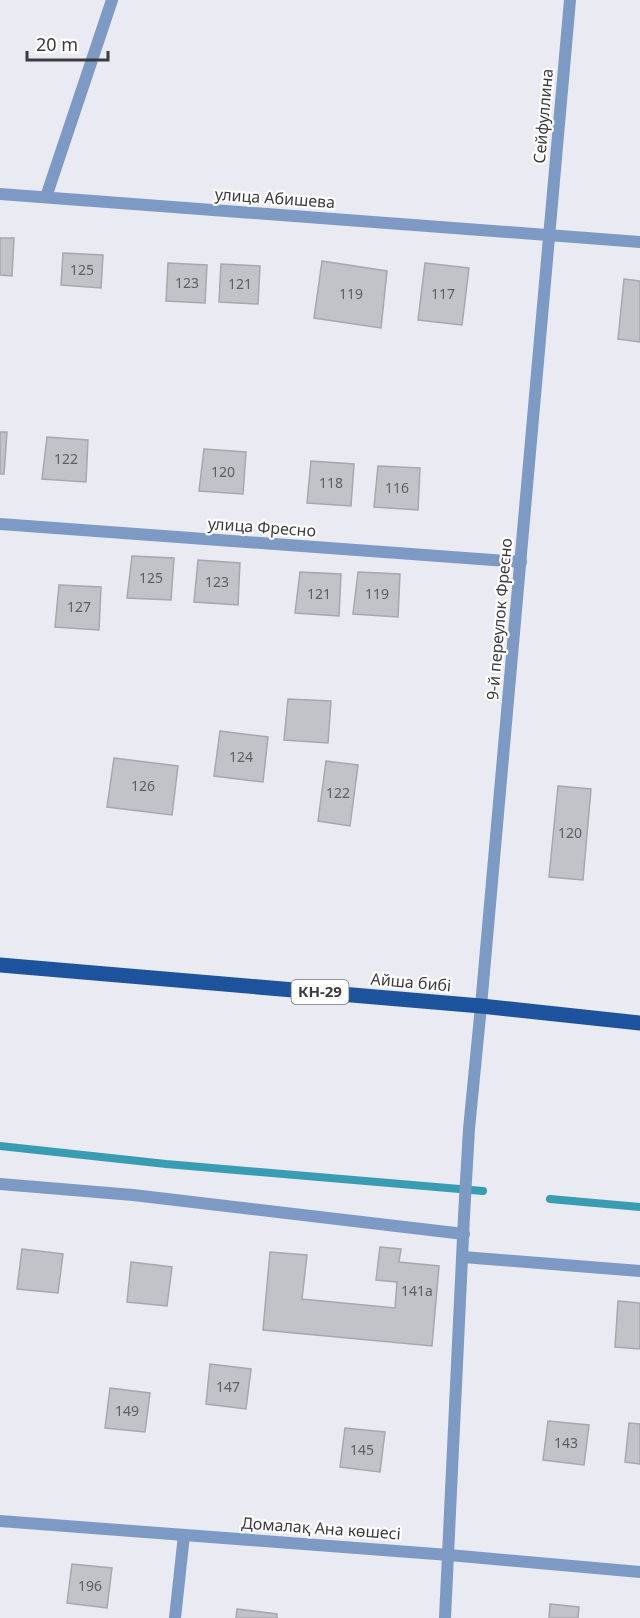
<svg xmlns="http://www.w3.org/2000/svg" width="640" height="1618" font-family="'Noto Sans',sans-serif">
  <style>
    .lines { fill: none; stroke-linecap: round; stroke-linejoin: round }
    .stream { stroke: #389db3; stroke-width: 8 }
    .building { fill: #c2c2c9; stroke: #a8a7af; stroke-width: 1.5 }
    .service { stroke: #7d9ac4; stroke-width: 12 }
    .minor { stroke: #7d9ac4; stroke-width: 12 }
    .tertiary { stroke: #7d9ac4; stroke-width: 12 }
    .primary { stroke: #1d529c; stroke-width: 15 }
    .labels { text-anchor: middle; stroke-width: 4.5; stroke-linejoin: round; paint-order: stroke }
    .number-label { font-size: 14px; fill: #5e5e62 }
    .shield { fill: #fff; stroke: #767679; stroke-width: 1.5 }
    .shield-label { font-size: 15px; font-weight: bold; fill: #3c3c3f }
    .street-label { font-size: 16px; fill: #3c3c3f; stroke: #fff }
  </style>
  <rect width="100%" height="100%" fill="#eaeaf2"/>
  <g class="lines">
    <g class="stream">
      <polyline points="0,1146 166,1164 483,1191"/>
      <polyline points="550,1199 640,1207"/>
    </g>
  </g>
  <g class="building">
    <polygon points="0,238 14,238 12,276 0,275"/>
    <polygon points="63,253 103,255 101,288 61,285"/>
    <polygon points="322,261 387,271 381,328 314,318"/>
    <polygon points="168,263 207,265 205,303 166,301"/>
    <polygon points="425,263 469,268 462,325 418,320"/>
    <polygon points="221,264 260,266 258,304 219,302"/>
    <polygon points="624,279 640,281 640,342 618,339"/>
    <polygon points="0,432 7,432 4,474 0,474"/>
    <polygon points="47,437 88,440 86,482 42,479"/>
    <polygon points="204,449 246,452 243,494 199,491"/>
    <polygon points="311,461 354,464 351,506 307,503"/>
    <polygon points="378,466 420,468 418,510 374,507"/>
    <polygon points="132,556 174,558 171,600 127,598"/>
    <polygon points="198,560 240,563 238,605 194,602"/>
    <polygon points="300,572 341,574 339,616 295,613"/>
    <polygon points="358,572 400,574 398,617 353,614"/>
    <polygon points="59,585 101,587 99,630 55,627"/>
    <polygon points="288,699 331,701 328,743 284,740"/>
    <polygon points="220,731 268,737 263,782 214,776"/>
    <polygon points="114,758 178,766 172,815 107,807"/>
    <polygon points="326,761 358,765 350,826 318,821"/>
    <polygon points="558,786 591,789 583,880 549,877"/>
    <polygon points="380,1247 401,1249 399,1262 439,1266 432,1346 263,1330 270,1252 307,1255 302,1299 395,1308 397,1282 376,1280"/>
    <polygon points="22,1249 63,1254 58,1293 17,1289"/>
    <polygon points="131,1262 172,1267 167,1306 127,1302"/>
    <polygon points="618,1301 640,1303 640,1349 615,1347"/>
    <polygon points="210,1364 251,1369 246,1409 206,1404"/>
    <polygon points="110,1388 150,1393 145,1432 105,1428"/>
    <polygon points="548,1421 589,1425 584,1465 543,1460"/>
    <polygon points="629,1423 640,1424 640,1464 625,1462"/>
    <polygon points="345,1428 385,1432 380,1472 340,1467"/>
    <polygon points="72,1564 112,1568 107,1608 67,1603"/>
    <polygon points="550,1604 579,1607 578,1618 549,1618"/>
    <polygon points="237,1609 277,1614 277,1618 236,1618"/>
  </g>
  <g class="lines">
    <g class="service">
      <polyline points="46,197 112,0"/>
      <polyline points="463,1257 640,1271"/>
      <polyline points="175,1618 184,1535"/>
    </g>
    <g class="minor">
      <polyline points="0,194 640,242"/>
      <polyline points="0,524 521,562"/>
      <polyline points="0,1184 133,1195 464,1234"/>
      <polyline points="0,1521 449,1555 640,1572"/>
      <polyline points="445,1618 464,1216 469,1129 481,1006"/>
    </g>
    <polyline class="tertiary" points="481,1006 570,0"/>
    <polyline class="primary" points="0,965 481,1006 640,1023"/>
  </g>
  <g class="labels">
    <g class="number-label">
      <text x="82" y="275">125</text>
      <text x="187" y="288">123</text>
      <text x="240" y="289">121</text>
      <text x="351" y="299">119</text>
      <text x="443" y="299">117</text>
      <text x="66" y="464">122</text>
      <text x="223" y="477">120</text>
      <text x="331" y="488">118</text>
      <text x="397" y="493">116</text>
      <text x="151" y="583">125</text>
      <text x="217" y="587">123</text>
      <text x="319" y="599">121</text>
      <text x="377" y="599">119</text>
      <text x="79" y="612">127</text>
      <text x="241" y="762">124</text>
      <text x="143" y="791">126</text>
      <text x="338" y="798">122</text>
      <text x="570" y="838">120</text>
      <text x="417" y="1296">141а</text>
      <text x="228" y="1392">147</text>
      <text x="127" y="1416">149</text>
      <text x="566" y="1448">143</text>
      <text x="362" y="1455">145</text>
      <text x="90" y="1591">196</text>
    </g>
    <rect class="shield" x="291.5" y="980" width="57" height="24" rx="4.5"/>
    <g class="shield-label">
      <text x="320" y="997">КН-29</text>
    </g>
    <g class="street-label">
      <text transform="translate(543 116) rotate(-85)" y="6">Сейфуллина</text>
      <text transform="translate(275 198) rotate(4)" y="6">улица Абишева</text>
      <text transform="translate(262 527) rotate(4)" y="6">улица Фресно</text>
      <text transform="translate(499 619) rotate(-85)" y="6">9-й переулок Фресно</text>
      <text transform="translate(411 982) rotate(5)" y="6">Айша бибі</text>
      <text transform="translate(321 1528) rotate(4)" y="6">Домалақ Ана көшесі</text>
    </g>
  </g>
  <path d="M27 51v9h81v-9" fill="none" stroke="#3c3c3f" stroke-width="3"/>
  <text x="36" y="51" font-size="18" fill="#3c3c3f" stroke="#ffffff" stroke-width="4.5" paint-order="stroke">20 m</text>
</svg>
